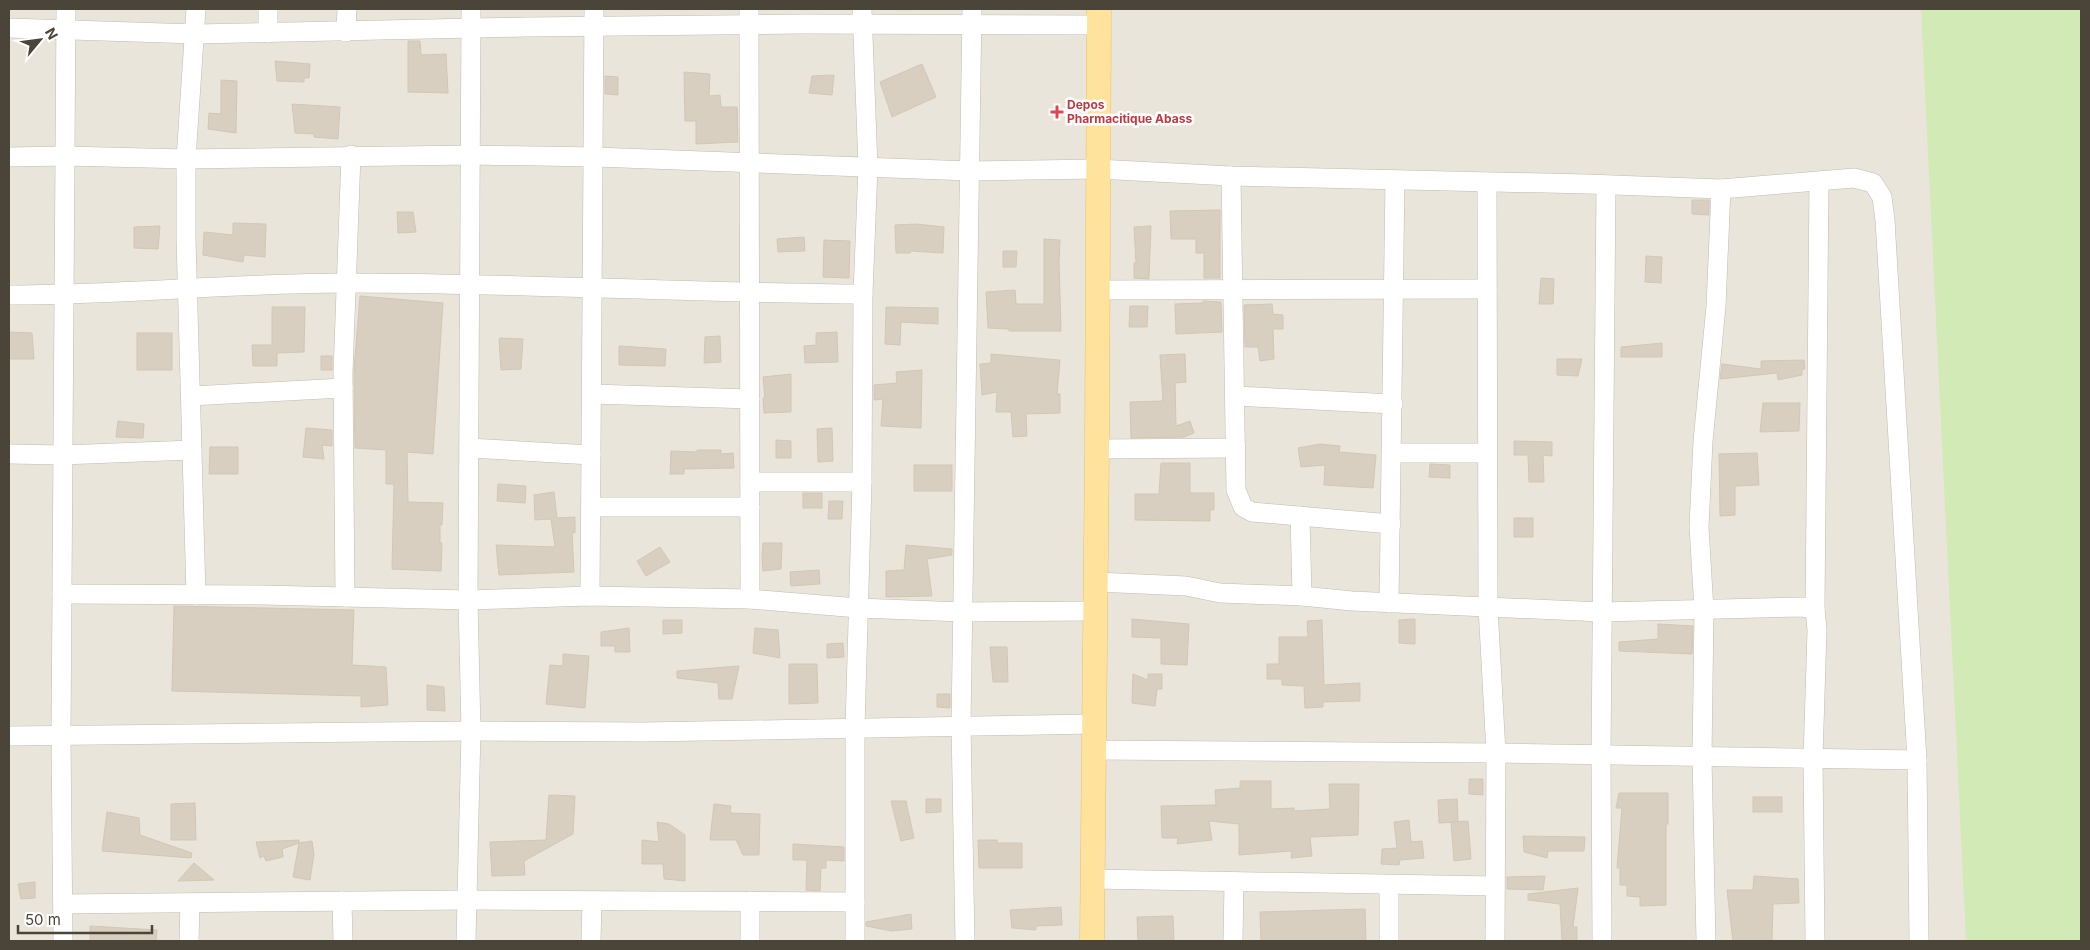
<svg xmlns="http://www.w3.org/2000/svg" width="2090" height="950" font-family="Inter,sans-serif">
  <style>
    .residential { fill: #eae5da }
    .green { fill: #d2eab5 }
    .building { fill: #d8cfc1; stroke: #d3c7b4 }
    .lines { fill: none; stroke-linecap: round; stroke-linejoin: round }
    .minor-casing { stroke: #c2bbae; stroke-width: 20 }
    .major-casing { stroke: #e6c16a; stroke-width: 25 }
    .minor { stroke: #fff; stroke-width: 19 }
    .major { stroke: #ffe39c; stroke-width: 24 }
    .health-dot { fill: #e0444e; stroke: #fff; stroke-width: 2 }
    .labels { text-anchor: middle; stroke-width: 5; stroke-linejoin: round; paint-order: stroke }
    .health-label { font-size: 12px; font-weight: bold; fill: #be3a42; stroke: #fff; text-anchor: start }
  </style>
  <rect width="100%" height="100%" fill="#f6f3ec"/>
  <rect class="residential" x="9" y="9" width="2072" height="932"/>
  <polygon class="green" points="1921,9 2081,9 2081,941 1966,941"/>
  <g class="building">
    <polygon points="408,41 420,41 421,55 446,54 448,93 408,92"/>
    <polygon points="275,61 310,64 309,78 304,78 304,82 277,81"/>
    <polygon points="922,64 936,97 892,117 880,82"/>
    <polygon points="684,72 710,74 709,96 720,95 721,107 737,107 738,142 696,144 696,121 685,121"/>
    <polygon points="834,75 832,95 809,93 812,76"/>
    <polygon points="605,76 618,77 618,95 605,94"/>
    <polygon points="221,80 237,81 236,133 208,129 209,113 221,114"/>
    <polygon points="292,104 340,107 338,139 314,137 314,134 295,133"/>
    <polygon points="1692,200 1709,200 1709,215 1692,214"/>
    <polygon points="1220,210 1220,278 1204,278 1204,253 1196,253 1196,239 1171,239 1170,211"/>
    <polygon points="397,212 413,212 416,232 398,233"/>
    <polygon points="233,223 266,224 265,257 244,255 243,262 203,255 204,232 233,235"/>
    <polygon points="916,224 944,227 943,253 911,251 910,253 896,253 895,225"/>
    <polygon points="160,226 158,249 134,248 134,227"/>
    <polygon points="1151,226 1149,279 1134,278 1134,263 1136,263 1134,227"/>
    <polygon points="804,237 805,251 778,252 777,239"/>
    <polygon points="1044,239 1060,240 1059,262 1061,331 1009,331 1009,329 988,328 986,292 1015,290 1016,304 1044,304"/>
    <polygon points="824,240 850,241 849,278 823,277"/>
    <polygon points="1003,251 1017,251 1016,267 1003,267"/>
    <polygon points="1646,256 1662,257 1661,283 1645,282"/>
    <polygon points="1541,278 1554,279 1553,304 1539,304"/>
    <polygon points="360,296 443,303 433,454 407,452 408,502 443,503 442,525 440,525 440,543 442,543 441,571 392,569 394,484 386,484 386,450 355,448 354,370"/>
    <polygon points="1203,301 1221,302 1222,332 1176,334 1175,304 1203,303"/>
    <polygon points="1272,304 1273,314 1283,315 1283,329 1273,329 1274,359 1260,361 1258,347 1245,347 1244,305"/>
    <polygon points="1130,306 1148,306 1147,327 1129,327"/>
    <polygon points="272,307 305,307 304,352 277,353 277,366 253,366 252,345 272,345"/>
    <polygon points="886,307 938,308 938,324 901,322 900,345 885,344"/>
    <polygon points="9,332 32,333 34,359 9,359"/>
    <polygon points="837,332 838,362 805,363 804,346 816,345 816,333"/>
    <rect x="137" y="333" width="35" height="37"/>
    <polygon points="720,336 721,362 704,363 705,337"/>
    <polygon points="501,338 523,339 521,369 501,370 499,339"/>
    <polygon points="1662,343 1662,357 1621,357 1621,347"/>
    <polygon points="619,346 666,349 665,366 619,365"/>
    <polygon points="991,354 1060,360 1057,394 1060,394 1060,413 1026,414 1027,436 1013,437 1011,412 996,412 997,392 982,395 980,364 991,363"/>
    <polygon points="1185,354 1186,382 1175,383 1176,426 1190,421 1194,433 1184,437 1131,438 1130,402 1163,401 1160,355"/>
    <rect x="321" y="356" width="11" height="14"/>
    <polygon points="1557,359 1582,359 1578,376 1557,375"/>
    <polygon points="1804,360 1805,369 1802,369 1802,375 1778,380 1777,373 1720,379 1722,364 1761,369 1761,361"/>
    <polygon points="922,370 921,428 881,426 883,399 874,400 874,385 897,383 896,372"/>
    <polygon points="791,374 791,412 764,413 763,398 765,398 763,377"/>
    <polygon points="1763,403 1800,403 1799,431 1760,432"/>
    <polygon points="118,421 144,424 143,438 116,437"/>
    <polygon points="306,428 332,430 332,446 322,445 324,459 303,457"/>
    <polygon points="832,428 833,461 818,462 817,429"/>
    <polygon points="776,440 791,441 791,458 776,458"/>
    <polygon points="1514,441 1552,442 1552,456 1543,455 1544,482 1529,482 1528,455 1514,455"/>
    <polygon points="1320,444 1340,446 1339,452 1376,455 1373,488 1324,485 1325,465 1301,467 1298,448"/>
    <polygon points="210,447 238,447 238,474 209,474"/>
    <polygon points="697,450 721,450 721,454 733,453 734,468 684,469 684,474 670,474 671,451 697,452"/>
    <polygon points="1757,453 1759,485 1735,486 1735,515 1720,516 1719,454"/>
    <polygon points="1161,463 1190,463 1190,493 1214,493 1214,510 1210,510 1210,521 1135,520 1135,494 1159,494"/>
    <polygon points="1430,464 1450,465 1450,478 1429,477"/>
    <rect x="914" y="465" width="38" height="26"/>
    <polygon points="498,484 526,486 525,503 497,501"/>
    <polygon points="554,492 557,518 575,517 575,533 572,533 574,572 499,575 496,545 555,547 551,519 535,520 534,495"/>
    <rect x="803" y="493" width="19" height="15"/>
    <polygon points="829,501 843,501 842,519 828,519"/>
    <rect x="1514" y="518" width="19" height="19"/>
    <polygon points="763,543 782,543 781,569 763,571 762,557"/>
    <polygon points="906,545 952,549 952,555 927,559 932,596 886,597 886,571 904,570"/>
    <polygon points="660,547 670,562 646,576 637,561"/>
    <polygon points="819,570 820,584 791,586 790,572"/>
    <polygon points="174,606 354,610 352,665 386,667 388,705 361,707 361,696 172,691"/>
    <polygon points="1132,619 1189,624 1187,665 1161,664 1161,638 1132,637"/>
    <polygon points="1415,619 1415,644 1399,643 1399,620"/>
    <polygon points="663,620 682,620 682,633 663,634"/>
    <polygon points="1322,620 1324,685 1360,683 1360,701 1323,702 1323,707 1305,708 1304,686 1282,685 1282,679 1267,679 1267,664 1279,664 1279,637 1308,637 1307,621"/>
    <polygon points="1658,624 1693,626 1692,654 1619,651 1619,642 1658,639"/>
    <polygon points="629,628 630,652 615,652 615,646 601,646 601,632"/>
    <polygon points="755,628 778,630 780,658 753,653"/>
    <polygon points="843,643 844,657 827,658 827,644"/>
    <polygon points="990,647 1007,647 1008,682 993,682"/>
    <polygon points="563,654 589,656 585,708 546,704 550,665 563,666"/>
    <polygon points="789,664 817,664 818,703 789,704"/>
    <polygon points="739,666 732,699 719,699 718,683 677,678 677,671"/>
    <polygon points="1133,674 1148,680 1148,674 1162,674 1162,689 1157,689 1155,706 1132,703"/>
    <polygon points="427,685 444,687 445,711 427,710"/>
    <polygon points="937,694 950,694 950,708 937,707"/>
    <polygon points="1469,779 1483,779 1483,795 1469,794"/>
    <polygon points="1240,781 1271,781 1271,809 1294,808 1294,811 1330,809 1329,784 1359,784 1358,835 1310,837 1312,856 1291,858 1292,851 1239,855 1239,824 1209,821 1212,840 1177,844 1178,838 1162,838 1161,806 1216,805 1215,790 1240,788"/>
    <polygon points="1619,793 1668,793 1668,824 1666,824 1666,905 1640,906 1640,897 1627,896 1627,885 1620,885 1620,868 1617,868 1622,808 1616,808"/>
    <polygon points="549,795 575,796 573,834 524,861 525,875 492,876 490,842 546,840"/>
    <rect x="1753" y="797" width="29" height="15"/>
    <polygon points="926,799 941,799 941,812 926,813"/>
    <polygon points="1457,799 1458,822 1439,823 1438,800"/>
    <polygon points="891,801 906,801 914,838 901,841"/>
    <polygon points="195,803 196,840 171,840 171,804"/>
    <polygon points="714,804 731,806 730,813 760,814 759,855 743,855 736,840 710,840"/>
    <polygon points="107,812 139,818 140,835 192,853 191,858 102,851"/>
    <polygon points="1409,820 1411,842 1422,841 1424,858 1400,860 1399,865 1381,864 1382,849 1397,848 1394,822"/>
    <polygon points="1468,821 1471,859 1454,861 1451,822"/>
    <polygon points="657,822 669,824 685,835 685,881 664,879 663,864 642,864 642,840 659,842"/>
    <polygon points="1523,836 1585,837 1584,851 1548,851 1547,858 1524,852"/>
    <polygon points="299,840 299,843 312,841 314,854 310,880 293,877 299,843 282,849 283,857 266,861 264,856 260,858 256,842"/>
    <polygon points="978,840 997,840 997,843 1022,843 1022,868 979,868"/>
    <polygon points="793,844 844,847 844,861 826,860 826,868 821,868 820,891 806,890 807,860 793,860"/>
    <polygon points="194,863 214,880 178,881"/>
    <polygon points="1545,876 1543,890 1507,889 1507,877"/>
    <polygon points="1754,876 1798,879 1799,903 1773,904 1772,941 1733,941 1727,890 1753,890"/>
    <polygon points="35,882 35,898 21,899 18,884"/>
    <polygon points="1578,888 1573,927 1577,927 1577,940 1562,941 1560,904 1528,900 1528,894"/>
    <polygon points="1061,907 1062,925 1036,926 1036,930 1012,928 1010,910"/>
    <polygon points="1365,909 1366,941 1261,941 1260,912"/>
    <polygon points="911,914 912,929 892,931 866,926 866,922"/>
    <polygon points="1173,916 1174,941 1138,941 1137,917"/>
    <polygon points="90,926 157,930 156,941 90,941"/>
  </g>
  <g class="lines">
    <defs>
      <g id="minor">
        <polyline points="268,9 268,33"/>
        <polyline points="749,9 750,599"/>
        <polyline points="9,28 196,34 526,27 802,24 1099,25"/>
        <polyline points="346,32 347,9"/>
        <polyline points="9,157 66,156 186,159 471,155 595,157 970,171 1097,169 1231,176 1587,184 1721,189 1854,178 1873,183 1882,197 1885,220 1917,760"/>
        <polyline points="1231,176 1236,490 1243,507 1252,512 1391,524"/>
        <polyline points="1487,182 1488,607 1496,753 1495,941"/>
        <polyline points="1098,290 1487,289"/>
        <path d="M 9,295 C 122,295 235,283 348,283 C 520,283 691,293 863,294"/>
        <polyline points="592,394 750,399"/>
        <polyline points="191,396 343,388"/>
        <polyline points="1235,396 1393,404"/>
        <polyline points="469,448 591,455"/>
        <polyline points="1097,449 1236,448"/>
        <polyline points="1393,453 1487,453"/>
        <polyline points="9,454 62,455 192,450"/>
        <polyline points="750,482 862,482"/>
        <polyline points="591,507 750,507"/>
        <polyline points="1300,516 1302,596"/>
        <polyline points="1096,582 1186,586 1220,593 1302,596 1352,601 1602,612 1802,607 1815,609 1817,630 1813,759 1815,941"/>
        <polyline points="62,594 263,595 468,600 590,596 750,599 858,608 963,612 1096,611"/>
        <polyline points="196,595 186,238 186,159 196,9"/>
        <polyline points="590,596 594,9"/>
        <polyline points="345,597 343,373 351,155"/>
        <polyline points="1389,603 1395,180"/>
        <polyline points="1815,609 1819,181"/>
        <polyline points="9,736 471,731 645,732 1093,724"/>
        <polyline points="1093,750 1496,753 1917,760 1919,941"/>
        <polyline points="1092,879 1494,886"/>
        <polyline points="342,901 343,941"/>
        <polyline points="63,904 467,900 855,902"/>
        <polyline points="63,941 61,737 66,9"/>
        <polyline points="189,941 190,903"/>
        <polyline points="466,941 471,731 468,600 471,9"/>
        <polyline points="591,941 592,901"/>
        <polyline points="750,941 750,901"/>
        <polyline points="855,941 855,728 862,482 863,294 868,167 862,9"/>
        <polyline points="965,941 961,725 972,9"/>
        <polyline points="1233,941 1234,882"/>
        <polyline points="1389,941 1389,885"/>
        <polyline points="1602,941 1601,756 1606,185"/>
        <polyline points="1706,941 1702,758 1704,610 1699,527 1703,441 1716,306 1721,189"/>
      </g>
      <polyline id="major" points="1092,941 1097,449 1099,9"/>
    </defs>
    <use href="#minor" class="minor-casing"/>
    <use href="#major" class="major-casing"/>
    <use href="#minor" class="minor"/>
    <use href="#major" class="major"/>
  </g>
  <path class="health-dot" d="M1054.5 104.5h5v5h5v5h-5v5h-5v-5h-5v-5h5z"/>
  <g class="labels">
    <g class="health-label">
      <text x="1067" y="109">Depos<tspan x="1067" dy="14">Pharmacitique Abass</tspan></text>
    </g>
  </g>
  <rect width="2090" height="950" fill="none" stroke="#4b4439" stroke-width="20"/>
  <g transform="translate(40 40) rotate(61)" stroke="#ffffff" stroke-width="4" paint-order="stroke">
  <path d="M0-4L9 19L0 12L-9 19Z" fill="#4b4439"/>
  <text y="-8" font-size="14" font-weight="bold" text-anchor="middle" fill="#4b4439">N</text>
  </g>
  <path d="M18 925v8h134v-8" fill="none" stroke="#4b4439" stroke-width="2.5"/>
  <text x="25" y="925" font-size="15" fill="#4b4439" stroke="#ffffff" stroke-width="4" paint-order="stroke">50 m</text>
</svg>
